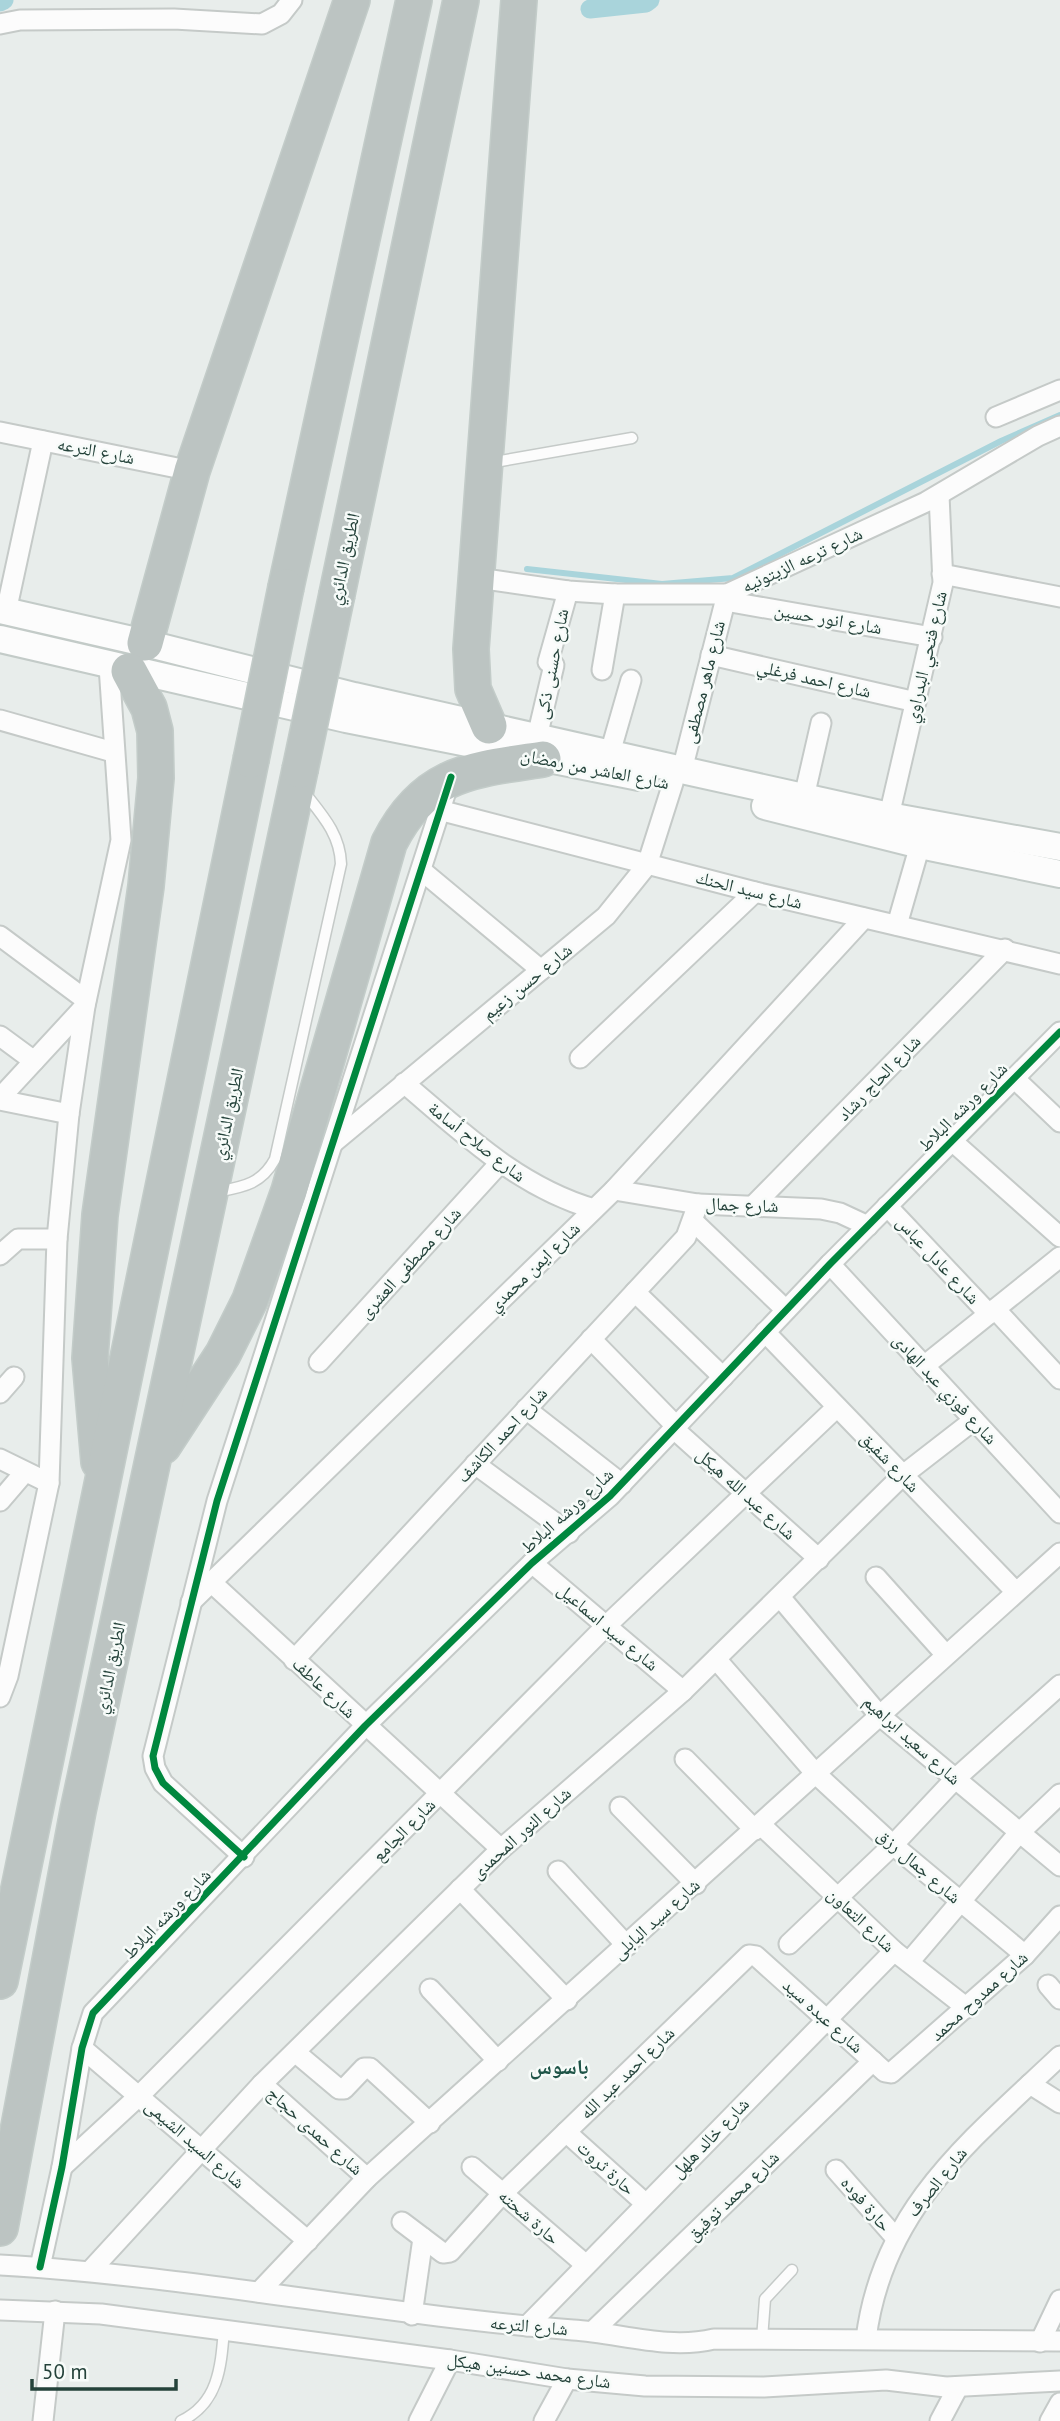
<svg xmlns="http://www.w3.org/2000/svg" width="1060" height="2421" font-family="'PT Sans','Noto Naskh Arabic',sans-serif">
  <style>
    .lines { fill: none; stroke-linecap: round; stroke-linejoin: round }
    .stream { stroke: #a9d4db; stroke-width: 6 }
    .canal { stroke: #a9d4db; stroke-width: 19 }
    .lane-casing { stroke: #c5cac8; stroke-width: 13 }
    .street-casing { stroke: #c5cac8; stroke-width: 23 }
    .secondary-casing { stroke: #c3cbc8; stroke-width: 30 }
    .highway-casing { stroke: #c3ccc9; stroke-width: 38 }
    .lane { stroke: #fcfcfc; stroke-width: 10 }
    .street { stroke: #fcfcfc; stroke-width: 19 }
    .secondary { stroke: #fcfcfc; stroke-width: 26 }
    .highway { stroke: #bcc4c2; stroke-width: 35 }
    .highway-bridge-casing { stroke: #c3ccc9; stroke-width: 38; stroke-linecap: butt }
    .highway-bridge { stroke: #bcc4c2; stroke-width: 35 }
    .cycleway-casing { stroke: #f7fbf9; stroke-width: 11 }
    .cycleway { stroke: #00873e; stroke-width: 7 }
    .labels { text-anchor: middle; stroke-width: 5; stroke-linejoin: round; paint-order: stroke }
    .street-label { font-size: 18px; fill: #24423a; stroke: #f7fbf9 }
    .quarter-label { font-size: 21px; font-weight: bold; fill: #1f5548; stroke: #f7fbf9 }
  </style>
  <rect width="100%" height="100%" fill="#e8edeb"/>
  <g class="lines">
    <polyline class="stream" points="527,569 662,584 733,578 1001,441 1060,415"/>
    <g class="canal">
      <polyline points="0,2 4,0"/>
      <polyline points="590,9 646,3 650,0"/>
    </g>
    <defs>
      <g id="lane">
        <polyline points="489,463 632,438"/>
        <path d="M 216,1192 C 242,1187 261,1185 275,1159 L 341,864 C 340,834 322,815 304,792"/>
        <polyline points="762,2339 765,2299 792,2270"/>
        <path d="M 181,2421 C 219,2403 221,2366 224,2329"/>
      </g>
      <g id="street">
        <polyline points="0,24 20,20 174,19 262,24 281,14 292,0"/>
        <polyline points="996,417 1060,390"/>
        <polyline points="0,432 192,471"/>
        <polyline points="942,574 1060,597"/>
        <polyline points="478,578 568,591 615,594 727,594 926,502 1038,436 1060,426"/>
        <polyline points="725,601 932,637"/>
        <polyline points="6,612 43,441"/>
        <polyline points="711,655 916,702"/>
        <polyline points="602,670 615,594"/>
        <polyline points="0,720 113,752"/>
        <polyline points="537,737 554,665 548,662 568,591"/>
        <polyline points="610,753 631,680"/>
        <polyline points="682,770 727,594"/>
        <polyline points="804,797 821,723"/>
        <polyline points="439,810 755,892 1060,964"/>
        <polyline points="889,816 943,583 939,495"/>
        <polyline points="421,870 541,970"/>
        <polyline points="897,925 920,845"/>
        <polyline points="0,936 86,1000"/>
        <polyline points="0,1036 34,1061"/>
        <polyline points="580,1058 755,892"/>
        <polyline points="1014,1078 1060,1122"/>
        <path d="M 404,1083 C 463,1133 518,1187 594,1209"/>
        <polyline points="0,1098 85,1006"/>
        <polyline points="0,1100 69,1114"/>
        <polyline points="951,1140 1060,1237"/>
        <polyline points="333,1143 606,916 647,865 673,783"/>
        <polyline points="614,1190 698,1204 821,1209 840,1213 868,1226"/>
        <polyline points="887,1206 989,1314"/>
        <polyline points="752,1207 1005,949"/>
        <polyline points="693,1221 786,1310"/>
        <polyline points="0,1255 18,1239 57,1239"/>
        <polyline points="830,1264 1060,1513"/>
        <polyline points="635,1292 723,1377"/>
        <polyline points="995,1309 1060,1379"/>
        <polyline points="765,1332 1016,1592"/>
        <polyline points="591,1339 676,1426"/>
        <polyline points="319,1362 500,1163"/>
        <polyline points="924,1366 1060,1257"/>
        <polyline points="0,1393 14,1377"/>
        <polyline points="526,1409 622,1484"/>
        <polyline points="674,1429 819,1559"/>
        <polyline points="0,1459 49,1483"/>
        <polyline points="475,1464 569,1533"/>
        <polyline points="0,1501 24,1473"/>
        <polyline points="532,1563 683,1691"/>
        <polyline points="876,1577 946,1655"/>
        <polyline points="211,1582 501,1849"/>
        <polyline points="780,1597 879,1715 1060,1866"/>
        <polyline points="191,1602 614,1190 864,918"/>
        <polyline points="716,1659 816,1774 893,1845 1025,1955"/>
        <polyline points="294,1660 686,1237 698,1204"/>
        <polyline points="0,1697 8,1676 49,1483 57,1239 69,1114 85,1006 121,840 109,666"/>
        <polyline points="685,1759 755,1830"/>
        <polyline points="620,1807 696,1884"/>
        <polyline points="761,1825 894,1951 967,2008"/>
        <polyline points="244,1857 163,1783 155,1768 153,1756 217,1501 449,782"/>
        <polyline points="558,1871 627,1946"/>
        <polyline points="460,1889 567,2000"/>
        <polyline points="789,1944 893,1845 955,1779 1060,1685"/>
        <polyline points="909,1962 1018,1834 1060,1794"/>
        <polyline points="1048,1985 1060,1999"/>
        <polyline points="430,1989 498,2061"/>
        <polyline points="82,2048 308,2241"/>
        <polyline points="295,2052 339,2089 344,2089 364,2068 370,2068 430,2123"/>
        <polyline points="262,2084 367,2178"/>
        <polyline points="1030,2084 1060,2103"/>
        <polyline points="566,2132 646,2204"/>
        <polyline points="62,2167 139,2096 606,1626 837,1407"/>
        <polyline points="472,2167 586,2265"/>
        <polyline points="836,2170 895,2237"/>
        <polyline points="402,2222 443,2253 450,2252 502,2194 749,1955 756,1956 885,2072 891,2073 1025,1955 1060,1916"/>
        <path d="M 0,2265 C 192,2276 381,2315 573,2330 C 620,2333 667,2350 714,2339 L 1060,2341"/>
        <polyline points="40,2267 62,2167 82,2048 93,2013 365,1726 532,1563 610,1496 830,1264 1060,1032"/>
        <polyline points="91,2270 262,2084 501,1849 683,1691 903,1475 974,1420"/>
        <polyline points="259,2292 367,2178 1060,1553"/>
        <polyline points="0,2310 101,2314 450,2360 567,2379 645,2386 764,2387 886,2380 946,2387 1060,2381"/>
        <polyline points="412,2315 423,2238"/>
        <polyline points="527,2326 894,1951"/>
        <polyline points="593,2331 873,2061"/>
        <path d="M 866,2339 C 882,2209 970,2141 1060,2056"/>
        <polyline points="1040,2342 1060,2300"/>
        <polyline points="43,2421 55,2311"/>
        <polyline points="419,2421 450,2360"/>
        <polyline points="544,2421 567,2379"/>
        <polyline points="940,2421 958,2387"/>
        <polyline points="1050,2421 1060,2403"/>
      </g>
      <g id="secondary">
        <polyline points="0,610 145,643 354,696 682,770 889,816 1060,847"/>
        <polyline points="0,639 346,719 639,777"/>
        <polyline points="765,806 920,845 1060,874"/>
      </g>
      <g id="highway">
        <polyline points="286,587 414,0"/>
        <polyline points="337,594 461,0"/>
        <polyline points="145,643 192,471 352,0"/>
        <polyline points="489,726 473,689 471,649 519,0"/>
        <path d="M 163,1446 L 223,1354 L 250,1300 L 289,1191 L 389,843 C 425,772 471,770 543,759"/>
        <polyline points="99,1462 90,1358 100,1215 146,886 156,778 155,731 149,708 129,671"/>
        <polyline points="0,1981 251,760"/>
        <polyline points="0,2228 78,1811 300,770"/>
      </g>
    </defs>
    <use href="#lane" class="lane-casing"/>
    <use href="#street" class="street-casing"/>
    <use href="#secondary" class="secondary-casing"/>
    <use href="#highway" class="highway-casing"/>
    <use href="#lane" class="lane"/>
    <use href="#street" class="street"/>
    <use href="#secondary" class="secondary"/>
    <use href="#highway" class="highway"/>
    <defs>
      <g id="highway-bridge">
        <polyline points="251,760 286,587"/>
        <polyline points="300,770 337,594"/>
      </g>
    </defs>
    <use href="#highway-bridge" class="highway-bridge-casing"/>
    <use href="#highway-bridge" class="highway-bridge"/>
    <defs>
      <g id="cycleway">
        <polyline points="244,1857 163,1783 155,1768 153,1756 217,1501 451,777"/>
        <polyline points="40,2267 62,2167 82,2048 93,2013 365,1726 532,1563 610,1496 830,1264 1060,1032"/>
      </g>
    </defs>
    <use href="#cycleway" class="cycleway-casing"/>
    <use href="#cycleway" class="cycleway"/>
  </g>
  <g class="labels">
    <g class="street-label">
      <text transform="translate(96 451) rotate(11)" y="6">شارع الترعه</text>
      <text transform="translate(344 559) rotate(-78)" y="6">الطريق الدائري</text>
      <text transform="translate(802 560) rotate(-25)" y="6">شارع ترعه الزيتونيه</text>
      <text transform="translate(828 619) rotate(10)" y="6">شارع انور حسين</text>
      <text transform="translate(926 657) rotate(-77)" y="6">شارع فتحي البدراوي</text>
      <text transform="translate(552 664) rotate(-79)" y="6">شارع حسنى ذكى</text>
      <text transform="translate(814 679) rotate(13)" y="6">شارع احمد فرغلي</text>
      <text transform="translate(704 682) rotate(-76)" y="6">شارع ماهر مصطفى</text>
      <text transform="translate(595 769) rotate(11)" y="6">شارع العاشر من رمضان</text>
      <text transform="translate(749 890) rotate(14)" y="6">شارع سيد الحنك</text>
      <text transform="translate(527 982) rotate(-39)" y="6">شارع حسن زعيم</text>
      <text transform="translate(879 1078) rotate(-46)" y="6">شارع الحاج رشاد</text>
      <text transform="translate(963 1107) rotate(-45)" y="6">شارع ورشه البلاط</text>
      <text transform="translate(228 1114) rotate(-78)" y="6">الطريق الدائري</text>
      <text transform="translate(477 1142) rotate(38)" y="6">شارع صلاح أسامة</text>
      <text transform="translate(742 1205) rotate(2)" y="6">شارع جمال</text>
      <text transform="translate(938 1260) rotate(47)" y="6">شارع عادل عباس</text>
      <text transform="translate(410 1263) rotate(-48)" y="6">شارع مصطفى العشرى</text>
      <text transform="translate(534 1267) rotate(-44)" y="6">شارع ايمن محمدي</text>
      <text transform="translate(945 1389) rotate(47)" y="6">شارع فوزي عبد الهادى</text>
      <text transform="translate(502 1435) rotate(-47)" y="6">شارع احمد الكاشف</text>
      <text transform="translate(890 1462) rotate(46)" y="6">شارع شفيق</text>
      <text transform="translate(746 1494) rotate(42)" y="6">شارع عبد الله هيكل</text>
      <text transform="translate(567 1511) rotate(-42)" y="6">شارع ورشه البلاط</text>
      <text transform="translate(608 1627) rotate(40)" y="6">شارع سيد اسماعيل</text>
      <text transform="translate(110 1668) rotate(-78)" y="6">الطريق الدائري</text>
      <text transform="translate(324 1688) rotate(43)" y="6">شارع عاطف</text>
      <text transform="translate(912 1740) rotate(42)" y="6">شارع سعيد ابراهيم</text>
      <text transform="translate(404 1830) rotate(-45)" y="6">شارع الجامع</text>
      <text transform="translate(521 1833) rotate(-42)" y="6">شارع النور المحمدى</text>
      <text transform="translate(919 1866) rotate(41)" y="6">شارع جمال رزق</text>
      <text transform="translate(167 1914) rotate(-46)" y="6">شارع ورشه البلاط</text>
      <text transform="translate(656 1919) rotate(-42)" y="6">شارع سيد البابلى</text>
      <text transform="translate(861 1920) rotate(43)" y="6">شارع التعاون</text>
      <text transform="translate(979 1996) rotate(-42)" y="6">شارع ممدوح محمد</text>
      <text transform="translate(823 2016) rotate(42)" y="6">شارع عبده سيد</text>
      <text transform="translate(627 2073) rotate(-44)" y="6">شارع احمد عبد الله</text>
      <text transform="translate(315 2131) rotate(42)" y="6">شارع حمدى حجاج</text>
      <text transform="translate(710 2138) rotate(-46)" y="6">شارع خالد هلهل</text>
      <text transform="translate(195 2144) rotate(41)" y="6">شارع السيد الشيمى</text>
      <text transform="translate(606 2168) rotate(42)" y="6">حارة ثروت</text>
      <text transform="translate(937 2182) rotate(-51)" y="6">شارع الصرف</text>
      <text transform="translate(733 2196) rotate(-44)" y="6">شارع محمد توفيق</text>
      <text transform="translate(866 2204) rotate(49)" y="6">حارة فوده</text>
      <text transform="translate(529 2217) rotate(41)" y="6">حارة شحته</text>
      <text transform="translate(529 2326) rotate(5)" y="6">شارع الترعه</text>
      <text transform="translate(529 2371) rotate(8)" y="6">شارع محمد حسنين هيكل</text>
    </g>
    <g class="quarter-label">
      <text x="559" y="2074">باسوس</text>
    </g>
  </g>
  <path d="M32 2379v10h144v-10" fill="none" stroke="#24423a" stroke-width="3.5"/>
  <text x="42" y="2379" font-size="21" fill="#24423a" stroke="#f7fbf9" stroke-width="5" paint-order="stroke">50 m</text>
</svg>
